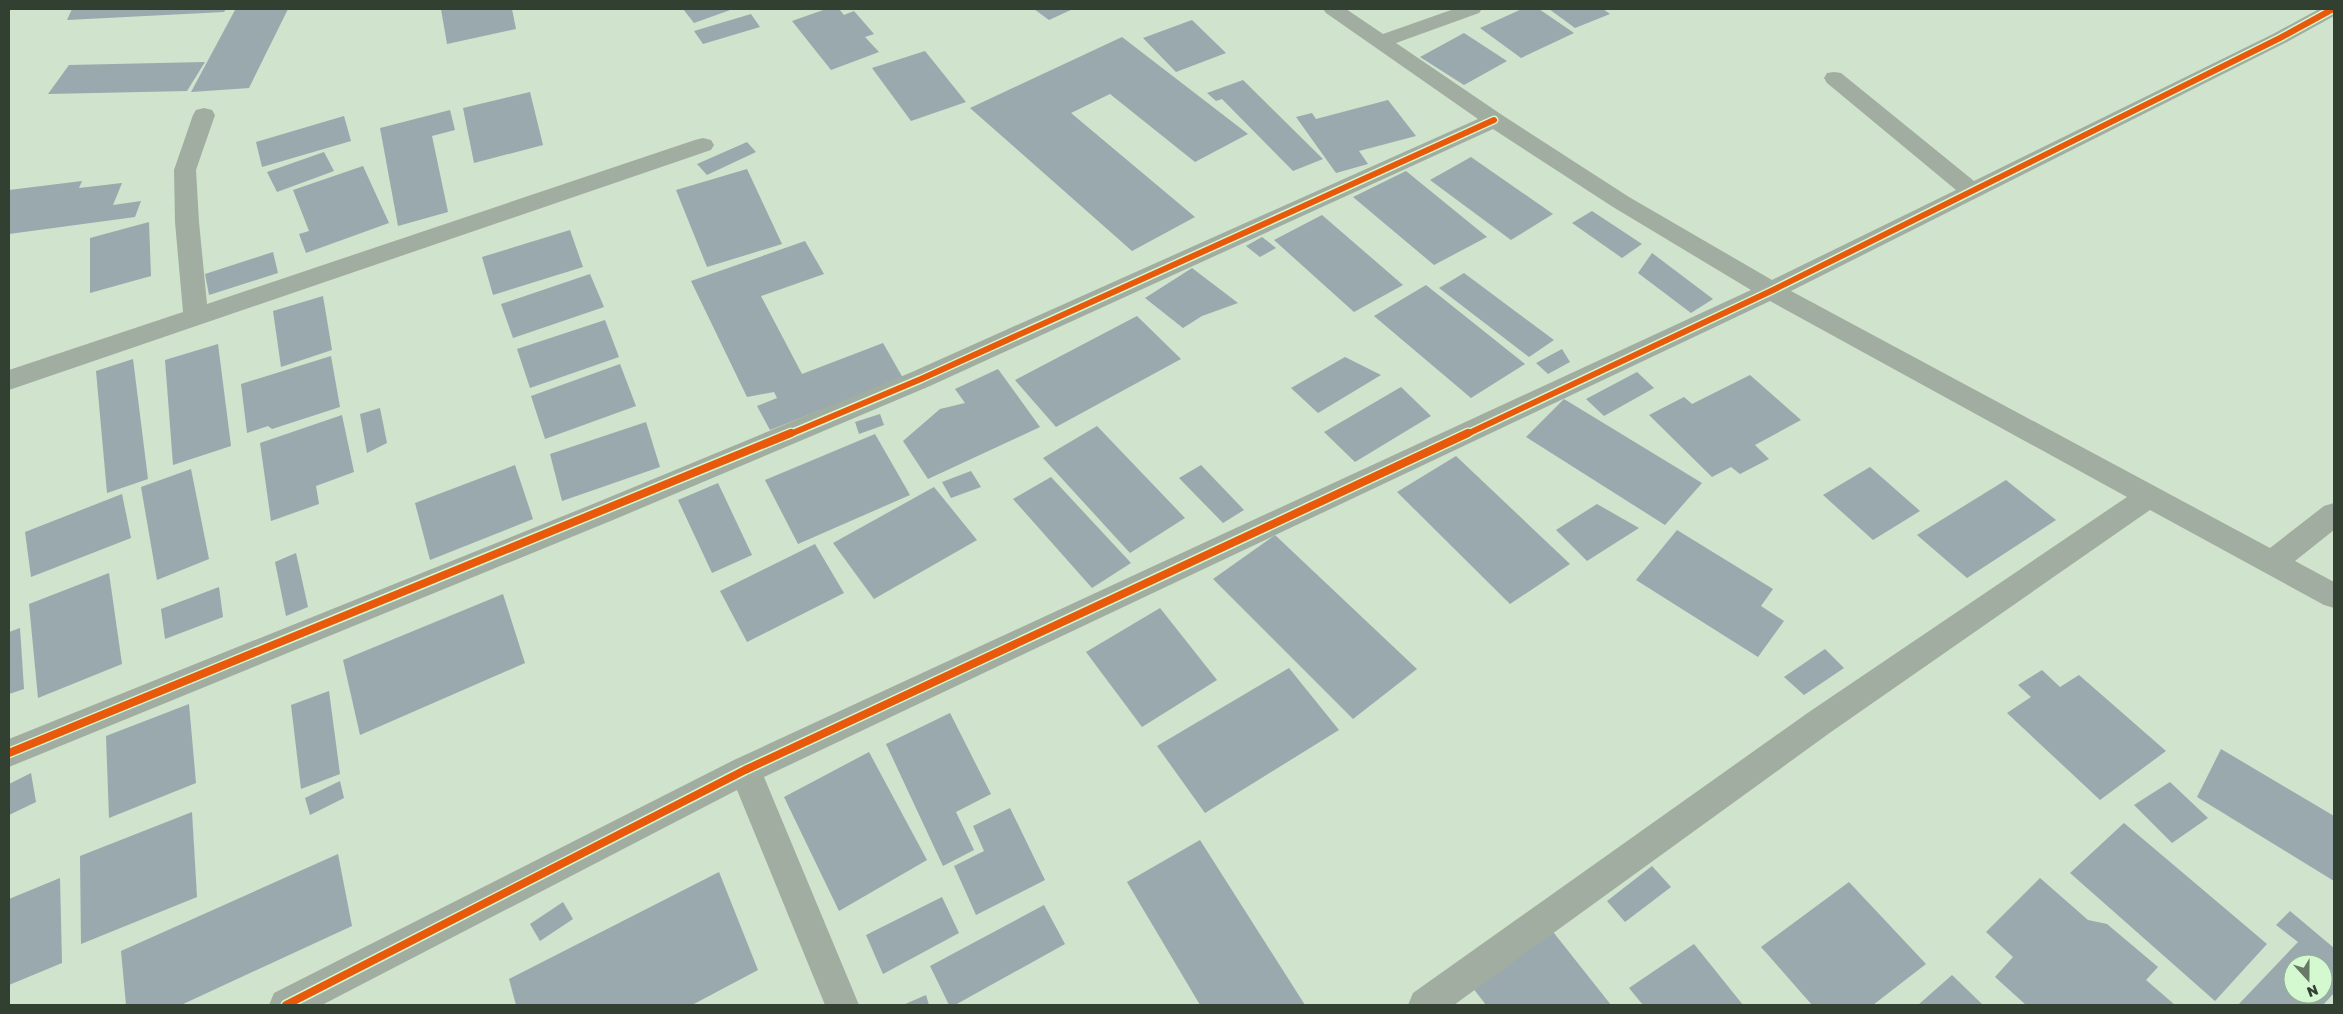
<svg xmlns="http://www.w3.org/2000/svg" width="2343" height="1014" font-family="'Golos Text',sans-serif">
  <style>
    .building { fill: #99a9ae; fill-rule: evenodd }
    .lines { fill: none; stroke-linecap: round; stroke-linejoin: round }
    .minor { fill: #a1ada1; fill-rule: evenodd }
    .cycleway-far1-casing { stroke: #d4f9d1; stroke-width: 9 }
    .cycleway-casing { stroke: #d4f9d1; stroke-width: 11 }
    .cycleway-far1 { stroke: #e8590c; stroke-width: 6 }
    .cycleway { stroke: #e8590c; stroke-width: 8 }
  </style>
  <rect width="100%" height="100%" fill="#cfe3cd"/>
  <g class="building">
    <polygon points="72,9 226,9 224,12 67,20"/>
    <polygon points="288,9 249,88 191,92 235,10"/>
    <polygon points="441,9 512,9 516,29 447,44"/>
    <polygon points="683,9 733,9 694,23"/>
    <polygon points="826,9 839,9 844,15 854,11 874,34 865,37 879,52 831,70 792,21"/>
    <polygon points="1034,9 1073,9 1049,20"/>
    <polygon points="1522,9 1539,9 1574,33 1521,58 1480,28"/>
    <polygon points="1549,9 1603,9 1610,14 1575,28"/>
    <polygon points="751,14 760,27 703,44 694,31"/>
    <polygon points="1192,20 1226,53 1176,72 1143,38"/>
    <polygon points="1464,33 1507,61 1464,85 1420,57"/>
    <polygon points="1122,37 1248,134 1195,162 1110,94 1071,113 1195,217 1132,251 970,108"/>
    <polygon points="925,51 966,102 911,121 872,68"/>
    <polygon points="205,62 187,91 48,94 69,65"/>
    <polygon points="1243,80 1323,159 1293,171 1222,99 1216,101 1207,93"/>
    <polygon points="530,92 543,145 474,163 463,108"/>
    <polygon points="1388,100 1416,136 1359,151 1368,164 1336,173 1296,117 1312,113 1316,119"/>
    <polygon points="450,110 455,130 432,136 448,212 398,226 380,128"/>
    <polygon points="344,116 351,141 262,167 256,142"/>
    <polygon points="747,142 756,152 707,175 697,164"/>
    <polygon points="324,152 334,171 277,192 267,172"/>
    <polygon points="1471,157 1553,214 1511,240 1430,180"/>
    <polygon points="363,166 389,223 306,253 299,234 309,231 293,190"/>
    <polygon points="747,169 782,244 707,267 676,190"/>
    <polygon points="1406,171 1487,237 1434,265 1353,197"/>
    <polygon points="82,181 79,188 122,183 113,205 141,201 135,217 9,234 9,190"/>
    <polygon points="1592,211 1642,244 1622,258 1572,223"/>
    <polygon points="1322,215 1403,285 1354,312 1274,240"/>
    <polygon points="149,222 151,276 90,293 90,238"/>
    <polygon points="570,230 583,267 493,295 482,257"/>
    <polygon points="1262,237 1276,248 1260,257 1246,246"/>
    <polygon points="805,241 824,274 761,296 802,374 883,343 903,378 770,430 757,406 777,398 774,392 747,397 691,281"/>
    <polygon points="273,252 278,273 209,295 205,274"/>
    <polygon points="1652,253 1713,299 1691,313 1638,273"/>
    <polygon points="1192,268 1238,303 1202,316 1183,328 1145,298"/>
    <polygon points="1464,273 1554,340 1529,357 1439,288"/>
    <polygon points="590,274 604,307 513,338 501,304"/>
    <polygon points="1426,285 1525,364 1471,398 1374,316"/>
    <polygon points="323,296 332,350 281,367 273,311"/>
    <polygon points="1137,316 1181,359 1056,427 1015,380"/>
    <polygon points="605,320 619,357 530,388 517,349"/>
    <polygon points="218,344 231,446 173,465 165,360"/>
    <polygon points="1562,349 1570,362 1548,374 1536,363"/>
    <polygon points="331,356 340,407 272,429 268,426 247,433 241,384"/>
    <polygon points="1345,357 1381,375 1318,413 1291,388"/>
    <polygon points="133,359 148,479 107,493 96,371"/>
    <polygon points="620,364 636,406 545,439 531,396"/>
    <polygon points="998,369 1040,427 928,479 903,441 940,409 965,403 955,389"/>
    <polygon points="1637,372 1654,388 1604,416 1586,399"/>
    <polygon points="1750,375 1801,420 1755,445 1769,459 1740,474 1731,467 1712,477 1649,415 1684,397 1692,404"/>
    <polygon points="1401,387 1431,416 1355,462 1324,432"/>
    <polygon points="1564,399 1702,483 1665,525 1526,437"/>
    <polygon points="380,408 387,443 367,453 360,414"/>
    <polygon points="880,414 884,425 859,434 855,422"/>
    <polygon points="342,415 354,472 316,486 319,504 271,521 260,443"/>
    <polygon points="646,422 660,467 562,501 550,454"/>
    <polygon points="1097,426 1185,518 1130,553 1043,458"/>
    <polygon points="875,434 910,495 798,544 765,480"/>
    <polygon points="1456,456 1570,564 1510,604 1397,492"/>
    <polygon points="515,465 533,519 430,560 415,503"/>
    <polygon points="1201,465 1244,510 1223,523 1179,478"/>
    <polygon points="1870,467 1920,511 1873,540 1823,495"/>
    <polygon points="191,469 209,559 157,580 141,487"/>
    <polygon points="971,471 981,487 951,498 942,482"/>
    <polygon points="1051,477 1131,563 1092,588 1013,499"/>
    <polygon points="2006,480 2056,520 1967,578 1917,535"/>
    <polygon points="718,483 752,555 712,573 678,500"/>
    <polygon points="934,487 977,540 874,599 833,543"/>
    <polygon points="122,494 131,538 31,577 25,532"/>
    <polygon points="1597,504 1639,528 1587,561 1556,530"/>
    <polygon points="1677,530 1773,589 1761,606 1784,621 1758,657 1636,580"/>
    <polygon points="1275,535 1417,669 1353,719 1213,579"/>
    <polygon points="815,544 844,593 747,642 720,591"/>
    <polygon points="296,553 308,607 286,616 275,562"/>
    <polygon points="109,573 122,664 38,698 29,604"/>
    <polygon points="219,587 223,617 165,639 161,609"/>
    <polygon points="503,594 525,663 360,735 343,660"/>
    <polygon points="1160,608 1217,680 1142,727 1086,652"/>
    <polygon points="20,628 24,689 9,694 9,632"/>
    <polygon points="1825,649 1844,668 1804,695 1784,677"/>
    <polygon points="1289,668 1339,730 1205,813 1157,746"/>
    <polygon points="2042,670 2060,687 2079,675 2166,751 2100,800 2007,713 2031,697 2018,685"/>
    <polygon points="329,691 340,774 301,789 291,705"/>
    <polygon points="189,704 196,783 109,818 106,736"/>
    <polygon points="950,713 991,794 956,812 974,850 943,866 886,744"/>
    <polygon points="2221,749 2334,816 2334,881 2197,797"/>
    <polygon points="869,752 927,860 839,911 784,797"/>
    <polygon points="31,773 36,802 9,815 9,784"/>
    <polygon points="340,781 344,798 310,815 305,798"/>
    <polygon points="2170,782 2208,818 2172,843 2134,805"/>
    <polygon points="1010,808 1045,880 976,915 954,866 984,851 973,826"/>
    <polygon points="192,812 197,897 81,944 80,856"/>
    <polygon points="2124,823 2267,944 2215,1001 2070,873"/>
    <polygon points="1200,840 1305,1005 1200,1005 1127,882"/>
    <polygon points="338,854 352,926 181,1005 126,1005 121,951"/>
    <polygon points="1652,866 1671,887 1625,922 1607,901"/>
    <polygon points="719,872 758,970 692,1005 516,1005 509,979"/>
    <polygon points="60,878 62,963 9,985 9,899"/>
    <polygon points="2040,878 2088,920 2107,924 2158,967 2146,980 2175,1005 2026,1005 1995,977 2013,957 1986,932"/>
    <polygon points="1849,882 1926,964 1873,1005 1812,1005 1761,947"/>
    <polygon points="942,897 959,933 883,974 866,935"/>
    <polygon points="563,902 573,919 540,941 530,924"/>
    <polygon points="1044,905 1065,944 955,1005 949,1005 930,966"/>
    <path d="M 2290,911 L 2334,948 L 2334,993 L 2323,1005 L 2238,1005 L 2298,942 L 2276,925 ZM 2293,964 L 2323,964 L 2323,994 L 2293,994 Z"/>
    <polygon points="1550,928 1611,1005 1486,1005 1469,983"/>
    <polygon points="1694,944 1743,1005 1643,1005 1629,988"/>
    <polygon points="1952,975 1983,1005 1918,1005"/>
    <polygon points="926,995 929,1005 903,1005"/>
  </g>
  <g class="lines">
    <g class="minor">
      <polygon points="1323,9 1346,9 1383,34 1454,9 1482,9 1479,13 1396,43 1502,115 1629,197 1772,280 1956,190 1827,83 1824,78 1827,73 1834,72 1841,73 1974,181 2273,34 2319,9 2334,9 2334,16 2287,42 1791,291 2270,548 2324,506 2334,503 2334,530 2295,561 2334,582 2334,608 2324,605 2150,510 1831,732 1454,1005 1408,1005 1413,993 1809,712 2127,497 1770,301 764,777 859,1005 825,1005 737,790 322,1005 269,1005 274,993 734,760 1751,290 1613,207 1493,129 930,386 613,520 9,767 9,739 593,504 912,372 1478,119 1326,13"/>
      <polygon points="204,108 212,110 215,115 196,170 199,222 207,304 695,140 703,138 711,140 714,145 711,150 9,390 9,370 183,312 175,222 174,170 193,115 196,110"/>
    </g>
    <defs>
      <g id="cycleway-far1">
        <polyline points="788,435 921,379 1494,120"/>
        <polyline points="1465,435 1771,291 2280,38 2333,9"/>
      </g>
      <g id="cycleway">
        <polyline points="9,753 791,433"/>
        <polyline points="286,1005 745,770 1468,433"/>
      </g>
    </defs>
    <use href="#cycleway-far1" class="cycleway-far1-casing"/>
    <use href="#cycleway" class="cycleway-casing"/>
    <use href="#cycleway-far1" class="cycleway-far1"/>
    <use href="#cycleway" class="cycleway"/>
  </g>
  <rect width="2343" height="1014" fill="none" stroke="#314030" stroke-width="20"/>
  <g transform="translate(2308 979) rotate(159)"><circle r="24" fill="#d4f9d1" stroke="#93af91"/>
  <path d="M0-4L9 19L0 12L-9 19Z" fill="#687967"/>
  <text y="-8" font-size="14" font-weight="bold" text-anchor="middle" fill="#314030">N</text>
  </g>
</svg>
